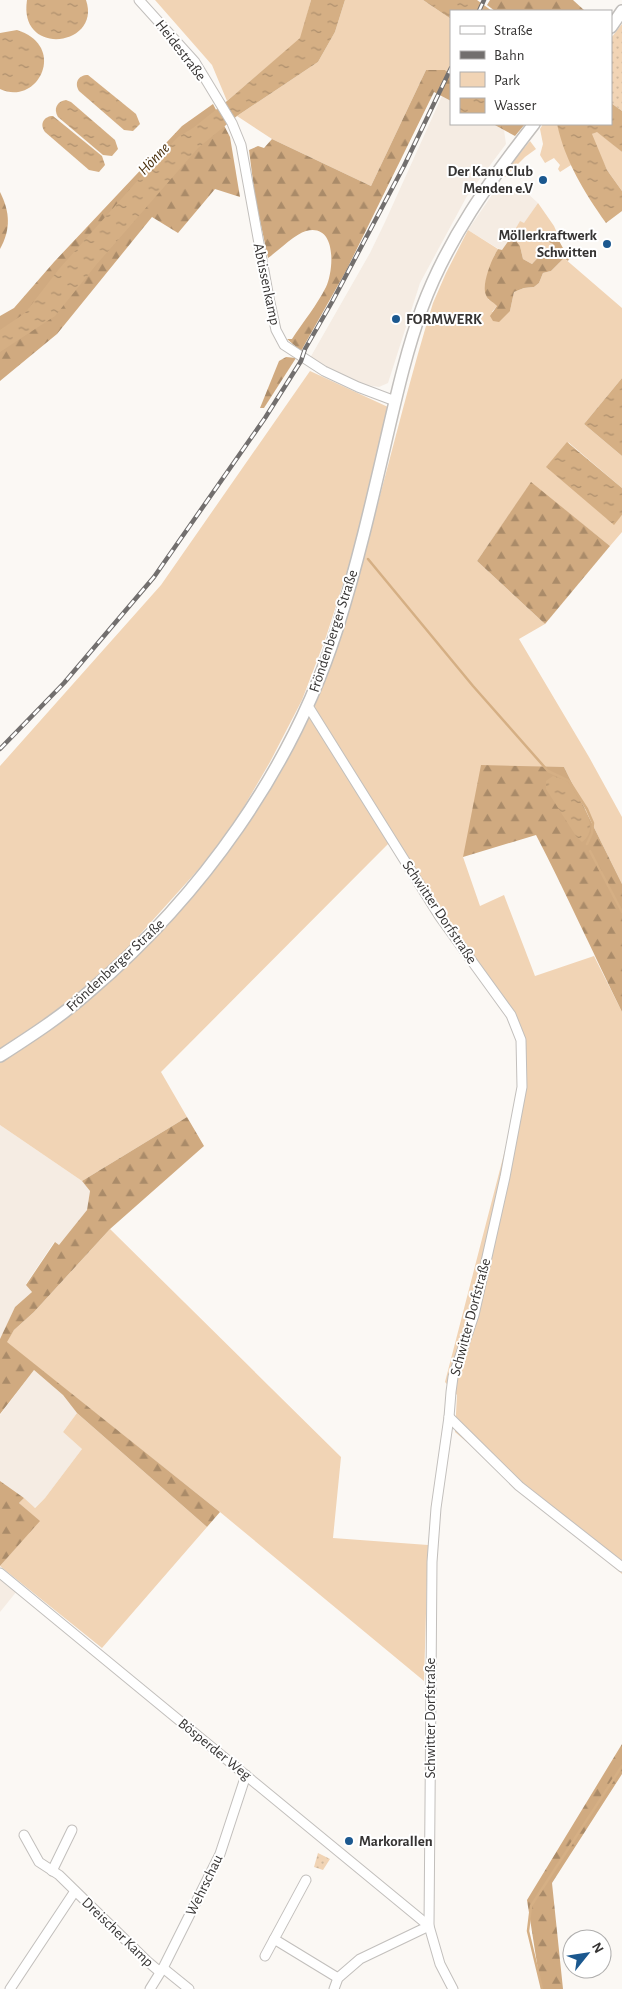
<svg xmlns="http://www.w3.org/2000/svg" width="622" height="1989" font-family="'Alegreya Sans',sans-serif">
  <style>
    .built { fill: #f5ece3 }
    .green { fill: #f1d4b5 }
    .forest { fill: url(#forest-firs) }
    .park { fill: url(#park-dots) }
    .water { fill: url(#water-ripples) }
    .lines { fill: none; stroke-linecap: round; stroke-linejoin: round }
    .stream { stroke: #d5af84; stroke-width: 2.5 }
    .minor-casing { stroke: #c2bfbc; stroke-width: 11 }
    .secondary-casing { stroke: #c2bfbc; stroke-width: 14 }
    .minor { stroke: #fff; stroke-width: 9 }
    .secondary { stroke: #fff; stroke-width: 11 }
    .rail-casing { stroke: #726f6e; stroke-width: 4.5 }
    .rail { stroke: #fff; stroke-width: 2.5; stroke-dasharray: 8; stroke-linecap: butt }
    .poi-dot { fill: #1b588f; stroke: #fff; stroke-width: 2 }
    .labels { text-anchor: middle; stroke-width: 4; stroke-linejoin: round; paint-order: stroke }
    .street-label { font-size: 15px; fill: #363433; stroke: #fff }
    .poi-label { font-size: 15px; font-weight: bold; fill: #363433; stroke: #fff; text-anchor: end }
    .water-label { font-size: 16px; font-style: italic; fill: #492f0c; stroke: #fff }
  </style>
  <defs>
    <pattern id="forest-firs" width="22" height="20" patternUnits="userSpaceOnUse" patternTransform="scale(1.25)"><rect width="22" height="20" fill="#d0aa80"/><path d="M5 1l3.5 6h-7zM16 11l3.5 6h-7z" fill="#aa8b69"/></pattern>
    <pattern id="park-dots" width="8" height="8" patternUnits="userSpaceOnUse" patternTransform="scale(1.25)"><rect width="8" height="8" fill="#f1d4b5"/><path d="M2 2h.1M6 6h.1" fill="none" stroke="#cfb79c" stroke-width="1.8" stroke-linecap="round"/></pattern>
    <pattern id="water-ripples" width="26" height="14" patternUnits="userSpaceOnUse" patternTransform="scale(1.25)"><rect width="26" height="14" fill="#d5af84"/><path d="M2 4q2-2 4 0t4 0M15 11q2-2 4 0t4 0" fill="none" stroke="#ae8f6d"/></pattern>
  </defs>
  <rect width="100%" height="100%" fill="#fbf8f4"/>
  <g class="built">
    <polygon points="442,96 451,101 451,124 493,124 504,130 506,144 467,196 420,283 388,383 379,387 366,385 347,378 310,358 370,253 385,222"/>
    <polygon points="498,186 505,191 514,187 526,192 538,203 524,224 520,222 502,251 468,230"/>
    <polygon points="0,1125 82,1181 90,1191 87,1210 59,1246 54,1242 26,1284 32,1292 15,1307 0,1339"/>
    <polygon points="34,1370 63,1395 77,1413 63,1432 82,1449 45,1498 34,1508 0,1481 0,1415"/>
    <polygon points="0,1578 17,1591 0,1612"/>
  </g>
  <g class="green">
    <polygon points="155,0 311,0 301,38 227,101 212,65"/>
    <polygon points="345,0 423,0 451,19 451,74 445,70 426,70 371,186 272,139 237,116 318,62 335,32"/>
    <polygon points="543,124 557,124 571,165 560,172 558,169 560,165 554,158 545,163 540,155 543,144 540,129"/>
    <polygon points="597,131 622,152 622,191 607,170 592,139 592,134"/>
    <polygon points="530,141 536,149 525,157 505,177 501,176"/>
    <polygon points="538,203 554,226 561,242 558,239 548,242 553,244 554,248 544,251 532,264 523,259 520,246 509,240 520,221 524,223"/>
    <path d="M 468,230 L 498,249 L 494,256 L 488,299 L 496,304 L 497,306 L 492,312 L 510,311 L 514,292 L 524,288 L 534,287 L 539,283 L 543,273 L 551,271 L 564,258 L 622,308 L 622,378 L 584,424 L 622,456 L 622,488 L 568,442 L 613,524 L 622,515 L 622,532 L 610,546 L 531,483 L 477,561 L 545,624 L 519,639 L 589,757 L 622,817 L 622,884 L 564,767 L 463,857 L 480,906 L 504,895 L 535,976 L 594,956 L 622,1012 L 622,1574 L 455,1432 L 457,1395 L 445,1382 L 520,1092 L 522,1044 L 510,1016 L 393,839 L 161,1072 L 187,1117 L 82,1181 L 0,1125 L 0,1063 C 24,1047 48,1031 71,1014 C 179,930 282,799 329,670 C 337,648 343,626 349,605 C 380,505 402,403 433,303 L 446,273 Z"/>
    <polygon points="310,371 388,407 354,550 326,637 302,700 270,762 224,841 116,961 49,1018 0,1051 0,766 161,585"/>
    <polygon points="110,1229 341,1457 333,1538 428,1545 424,1681 220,1512 6,1342 14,1330 34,1312"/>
    <polygon points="77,1413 207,1527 102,1648 0,1566 39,1521 19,1503 24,1498 35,1508 45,1498 82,1449 63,1432"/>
  </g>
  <g class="forest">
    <polygon points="490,0 573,0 585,11 495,11 487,5"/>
    <path d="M 426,70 L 445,70 L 451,74 L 451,101 L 434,92 L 346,271 L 301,351 L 287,339 L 292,339 C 303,322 317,305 326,287 C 334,270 337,223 306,231 C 295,234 278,251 268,258 L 255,197 L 249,150 L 258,146 L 264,148 L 272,139 L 371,186 Z"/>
    <polygon points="213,104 230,137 240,197 215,189 178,233 152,217 57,334 0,381 0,316 14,308 54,262 182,126"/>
    <polygon points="493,124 525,124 515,136"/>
    <path d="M 0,192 C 10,212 11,229 0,249 Z"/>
    <path d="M 545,237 L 558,239 L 569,259 L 568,261 L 564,258 L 551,271 L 543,273 L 539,283 L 534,287 L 524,288 L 514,292 L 510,311 L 499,322 L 493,321 L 490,316 L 497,306 C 494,302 488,301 486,295 C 481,285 492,258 498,249 L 502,250 L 509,240 L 516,241 L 520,246 L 523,259 L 532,264 L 544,251 L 554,248 L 553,244 L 546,241 Z"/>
    <polygon points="286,357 296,358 264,408 260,408 279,361"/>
    <polygon points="531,482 610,546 545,624 477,561"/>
    <path d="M 481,765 L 564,767 L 622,884 L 622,1012 C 593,953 566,893 536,835 L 463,857 Z"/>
    <polygon points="187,1117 204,1146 110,1229 34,1312 14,1330 7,1342 220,1512 207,1527 77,1413 63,1395 34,1370 0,1414 0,1339 15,1307 32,1292 26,1285 55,1242 59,1245 87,1210 90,1191 82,1181"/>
    <polygon points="0,1481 24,1498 19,1503 40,1521 0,1566"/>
    <polygon points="622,1744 622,1774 552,1883 563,1989 541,1989 527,1900"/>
  </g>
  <g class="park">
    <polygon points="622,24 622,111 611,103 611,38"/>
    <polygon points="318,1853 330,1859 323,1870 314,1867"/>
  </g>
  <g class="water">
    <path d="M 27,0 L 86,0 C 102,46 18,58 27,0 Z"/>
    <polygon points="311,0 345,0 335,32 318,62 237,116 198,148 96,265 55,316 0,352 0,330 25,313 59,269 155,161 178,137 193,128 227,101 300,38"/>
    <polygon points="423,0 477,0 492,11 451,11 451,19"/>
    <path d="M 17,30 C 68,46 38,107 0,89 L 0,33 Z"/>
    <path d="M 88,75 L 136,114 L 140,124 L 133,131 L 124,130 L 79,91 C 74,83 78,75 88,75 Z"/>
    <path d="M 66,100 L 71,102 L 115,140 L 118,149 L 112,156 L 103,155 L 58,117 C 53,109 57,101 66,100 Z"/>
    <path d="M 611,103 L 622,111 L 622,152 L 597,132 L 592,134 L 607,170 L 622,191 L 622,211 L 606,223 C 584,192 565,161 557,124 L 611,124 Z"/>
    <path d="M 53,116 L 102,156 L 105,165 L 99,172 L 89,170 L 45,132 C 39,124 44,116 53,116 Z"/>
    <polygon points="622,378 622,456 584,424"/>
    <polygon points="567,442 622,488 622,515 614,525 546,467"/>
    <path d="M 553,776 C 557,778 564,779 568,782 C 571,785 574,792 577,796 C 585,809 599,830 582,842 L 576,836 L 546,789 L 546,781 Z"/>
  </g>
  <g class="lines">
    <g class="stream">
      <polyline points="368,559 473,686 548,771 569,781 587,809 593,823 592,833 587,844"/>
      <polyline points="590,851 622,912"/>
      <polyline points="542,1989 528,1931 531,1906 622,1766"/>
    </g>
    <defs>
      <g id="minor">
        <polyline points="139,0 195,62 232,123 241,145 269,298 276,330 284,345 324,371 358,387 395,401"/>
        <polyline points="308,706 440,917 511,1015 521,1040 522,1087 505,1177 474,1315 453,1377 451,1392 449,1417 436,1508 432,1562 429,1926 440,1964 453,1989"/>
        <polyline points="449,1417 519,1486 622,1567"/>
        <polyline points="0,1573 429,1926 360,1959 338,1978 334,1989"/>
        <polyline points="24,1835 39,1862 59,1875 147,1961 160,1972"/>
        <polyline points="52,1871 72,1830"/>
        <polyline points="274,1939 338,1978"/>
        <polyline points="265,1956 306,1880"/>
        <polyline points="163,1968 189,1989"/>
        <polyline points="10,1989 75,1891"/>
        <polyline points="150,1989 163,1968 220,1854 246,1775"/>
      </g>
      <g id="secondary">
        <polyline points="611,27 622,11"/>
        <path d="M 0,1056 C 31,1036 62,1016 90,991 C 201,896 292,770 337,629 C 357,566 372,501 387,436 C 397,393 407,349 422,308 C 448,238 489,182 534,124"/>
      </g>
    </defs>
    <use href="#minor" class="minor-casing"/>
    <use href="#secondary" class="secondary-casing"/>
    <use href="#minor" class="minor"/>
    <use href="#secondary" class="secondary"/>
    <defs>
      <g id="rail">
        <polyline points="479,11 484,0"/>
        <polyline points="0,749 64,683 154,577 265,418 301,361 305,349 332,302 404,166 451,68"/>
      </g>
    </defs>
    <use href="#rail" class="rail-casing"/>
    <use href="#rail" class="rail"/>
  </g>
  <g class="poi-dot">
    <circle cx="543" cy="180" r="5"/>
    <circle cx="607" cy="244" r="5"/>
    <circle cx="396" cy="319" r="5"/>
    <circle cx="349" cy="1841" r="5"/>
  </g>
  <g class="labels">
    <g class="street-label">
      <text transform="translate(181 50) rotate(52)" y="5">Heidestraße</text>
      <text transform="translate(267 284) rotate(78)" y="5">Abtissenkamp</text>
      <text transform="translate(333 631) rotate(-72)" y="5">Fröndenberger Straße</text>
      <text transform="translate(440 912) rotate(56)" y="5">Schwitter Dorfstraße</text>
      <text transform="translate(115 965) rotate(-43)" y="5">Fröndenberger Straße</text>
      <text transform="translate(470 1317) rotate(-75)" y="5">Schwitter Dorfstraße</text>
      <text transform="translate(430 1718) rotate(-90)" y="5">Schwitter Dorfstraße</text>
      <text transform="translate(215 1749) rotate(39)" y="5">Bösperder Weg</text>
      <text transform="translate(204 1885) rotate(-64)" y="5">Wehrschau</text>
      <text transform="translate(118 1932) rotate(44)" y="5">Dreischer Kamp</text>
    </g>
    <g class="poi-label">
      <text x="533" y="176">Der Kanu Club<tspan x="533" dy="17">Menden e.V</tspan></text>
      <text x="597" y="240">Möllerkraftwerk<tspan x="597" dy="17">Schwitten</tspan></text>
      <text x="406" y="324" text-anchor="start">FORMWERK</text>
      <text x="359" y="1846" text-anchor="start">Markorallen</text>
    </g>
    <g class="water-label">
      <text transform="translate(153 158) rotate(-46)" y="6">Hönne</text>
    </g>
  </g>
  <rect x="450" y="10" width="162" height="115" fill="#ffffff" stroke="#afaead"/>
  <rect x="460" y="26" width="25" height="8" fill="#ffffff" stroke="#afaead"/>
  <text x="494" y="35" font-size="15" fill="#363433">Straße</text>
  <rect x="460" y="51" width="25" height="8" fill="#726f6e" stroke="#afaead"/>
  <text x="494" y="60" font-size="15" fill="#363433">Bahn</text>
  <rect x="460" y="72" width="25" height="15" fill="#f1d4b5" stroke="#afaead"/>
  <text x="494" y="85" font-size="15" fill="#363433">Park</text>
  <rect x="460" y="98" width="25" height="15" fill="url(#water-ripples)" stroke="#afaead"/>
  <text x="494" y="110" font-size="15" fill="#363433">Wasser</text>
  <g transform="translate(587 1954) rotate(60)"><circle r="24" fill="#ffffff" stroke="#afaead"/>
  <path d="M0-4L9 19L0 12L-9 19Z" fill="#1b588f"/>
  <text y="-8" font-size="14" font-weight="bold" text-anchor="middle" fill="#363433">N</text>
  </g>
</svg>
